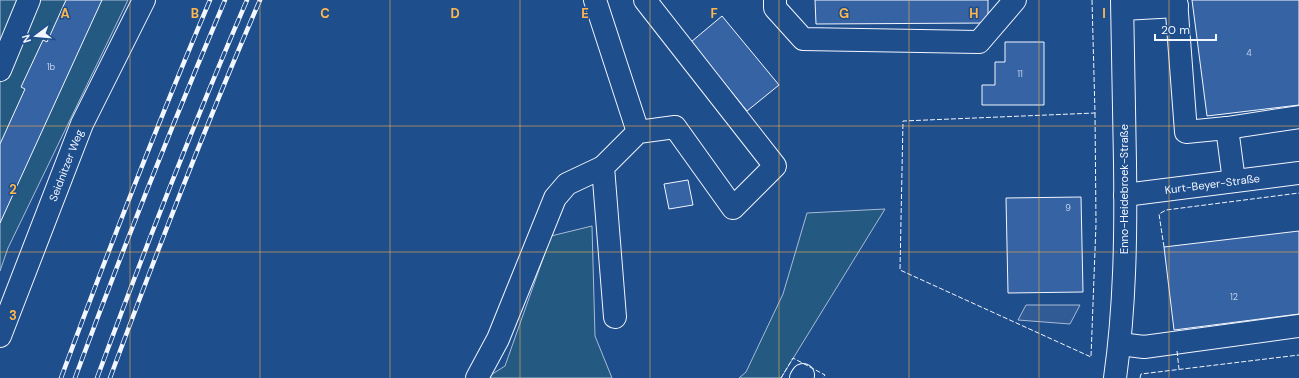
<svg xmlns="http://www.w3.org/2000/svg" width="1299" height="378" font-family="'DM Sans',sans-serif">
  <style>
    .green { fill: #245a82; stroke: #a8bbd7 }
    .parking { fill: #305b95; stroke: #a8bbd7 }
    .building { fill: #3563a3; stroke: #f2f6ff }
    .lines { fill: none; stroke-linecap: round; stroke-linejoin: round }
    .minor-casing { stroke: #f2f6ff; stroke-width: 24 }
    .minor { stroke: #1f4e8c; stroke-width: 22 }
    .rail-casing { stroke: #f2f6ff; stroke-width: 4.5 }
    .rail { stroke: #1f4e8c; stroke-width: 3; stroke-dasharray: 9; stroke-linecap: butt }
    .fence { stroke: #f2f6ff; stroke-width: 1; stroke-dasharray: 5 2; stroke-linecap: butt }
    .grid { fill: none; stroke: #ffb74d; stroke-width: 1; stroke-opacity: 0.55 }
    .labels { text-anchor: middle; stroke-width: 3; stroke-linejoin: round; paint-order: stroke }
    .number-label { font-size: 9px; fill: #c3d1e8 }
    .street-label { font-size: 11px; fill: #f2f6ff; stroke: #1f4e8c }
    .grid-label { font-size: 13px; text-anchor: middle; font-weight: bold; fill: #ffb74d; stroke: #1f4e8c; stroke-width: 3; stroke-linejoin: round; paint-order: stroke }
  </style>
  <rect width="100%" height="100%" fill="#1f4e8c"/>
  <g class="green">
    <polygon points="0,0 128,0 8,248 0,271"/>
    <polygon points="885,209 781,378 739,378 746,372 783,294 807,213"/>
    <polygon points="592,226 595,336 612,378 486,378 505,366 551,236"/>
  </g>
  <polygon class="parking" points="1026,305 1080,305 1070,324 1018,320"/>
  <g class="building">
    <polygon points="66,0 102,0 0,223 0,144 25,89 21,87 43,40 47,42"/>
    <polygon points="815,0 988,0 988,23 816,24"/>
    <polygon points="1192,0 1299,0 1299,105 1207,116"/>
    <polygon points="722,16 779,85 747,111 691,42"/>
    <polygon points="1005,42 1044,42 1044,105 982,105 982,85 995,85 995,62 1005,62"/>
    <polygon points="688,180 693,205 669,209 664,184"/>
    <polygon points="1081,197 1083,292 1008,293 1006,198"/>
    <polygon points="1299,231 1299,314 1174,330 1164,247"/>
  </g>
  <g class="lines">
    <defs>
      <g id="minor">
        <polyline points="595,0 638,132"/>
        <polyline points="775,0 775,8 803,39 979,42 1015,0"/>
        <polyline points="1176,0 1186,132 1227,128 1299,117"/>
        <polyline points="1123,9 1177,6"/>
        <polyline points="0,70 29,0"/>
        <polyline points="1227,128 1234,181"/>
        <path id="s1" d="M 1125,195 L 1299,173"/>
        <polyline points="615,317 603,167 638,132 675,127 733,208 775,166 645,0"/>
        <path id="s2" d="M 0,336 L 82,124 L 144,0"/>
        <polyline points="1120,344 1144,347 1299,326"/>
        <polyline points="477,378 498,339 555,198 567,184 603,167"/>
        <polyline points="801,378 803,375"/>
        <path d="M 1115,378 C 1125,307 1126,235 1125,163 C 1124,109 1123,54 1122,0"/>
      </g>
    </defs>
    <use href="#minor" class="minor-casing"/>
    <use href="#minor" class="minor"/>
    <defs>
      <g id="rail">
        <path d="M 61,378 C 108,251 157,125 210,0"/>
        <path d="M 75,378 C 122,251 172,125 225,0"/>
        <path d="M 97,378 C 144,251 193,125 247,0"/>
        <path d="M 110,378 C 157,251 206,124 260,0"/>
      </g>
    </defs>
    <use href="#rail" class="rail-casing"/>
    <use href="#rail" class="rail"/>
    <g class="fence">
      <polyline points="1092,0 1095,113"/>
      <polygon points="1095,113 1096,224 1091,357 900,270 903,121"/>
      <polyline points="1164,247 1159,214 1166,210 1299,193"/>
      <polyline points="1177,351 1179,369"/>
      <polyline points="781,378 793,358 825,375 823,378"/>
      <polyline points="1140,378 1141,374 1299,355"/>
    </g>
  </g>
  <path class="grid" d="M 130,0 L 130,378M 260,0 L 260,378M 390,0 L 390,378M 520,0 L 520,378M 650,0 L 650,378M 779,0 L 779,378M 909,0 L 909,378M 1039,0 L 1039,378M 1169,0 L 1169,378M 0,126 L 1299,126M 0,252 L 1299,252"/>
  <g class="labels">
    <g class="number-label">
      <text x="1249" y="56">4</text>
      <text x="51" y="70">1b</text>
      <text x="1020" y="77">11</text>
      <text x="1068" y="211">9</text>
      <text x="1234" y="300">12</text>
    </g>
    <g class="street-label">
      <text dy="4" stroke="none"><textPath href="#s2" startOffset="183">Seidnitzer Weg</textPath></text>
      <text dy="4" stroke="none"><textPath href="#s1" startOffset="88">Kurt-Beyer-Straße</textPath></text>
      <text transform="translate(1124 189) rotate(-90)" y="4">Enno-Heidebroek-Straße</text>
    </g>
  </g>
  <g class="grid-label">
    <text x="65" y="18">A</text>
    <text x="195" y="18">B</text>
    <text x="325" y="18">C</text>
    <text x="455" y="18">D</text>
    <text x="585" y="18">E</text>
    <text x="714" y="18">F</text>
    <text x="844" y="18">G</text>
    <text x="974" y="18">H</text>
    <text x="1104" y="18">I</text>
    <text x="13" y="194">2</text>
    <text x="13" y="320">3</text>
  </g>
  <g transform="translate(36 36) rotate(254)" stroke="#1f4e8c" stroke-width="3" paint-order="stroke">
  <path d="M0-3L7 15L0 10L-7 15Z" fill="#f2f6ff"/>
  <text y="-6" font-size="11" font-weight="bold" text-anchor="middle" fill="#f2f6ff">N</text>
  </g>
  <path d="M1155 34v6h61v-6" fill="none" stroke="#f2f6ff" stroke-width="2"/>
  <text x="1161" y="34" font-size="12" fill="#f2f6ff" stroke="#1f4e8c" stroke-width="3" paint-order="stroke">20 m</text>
</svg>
